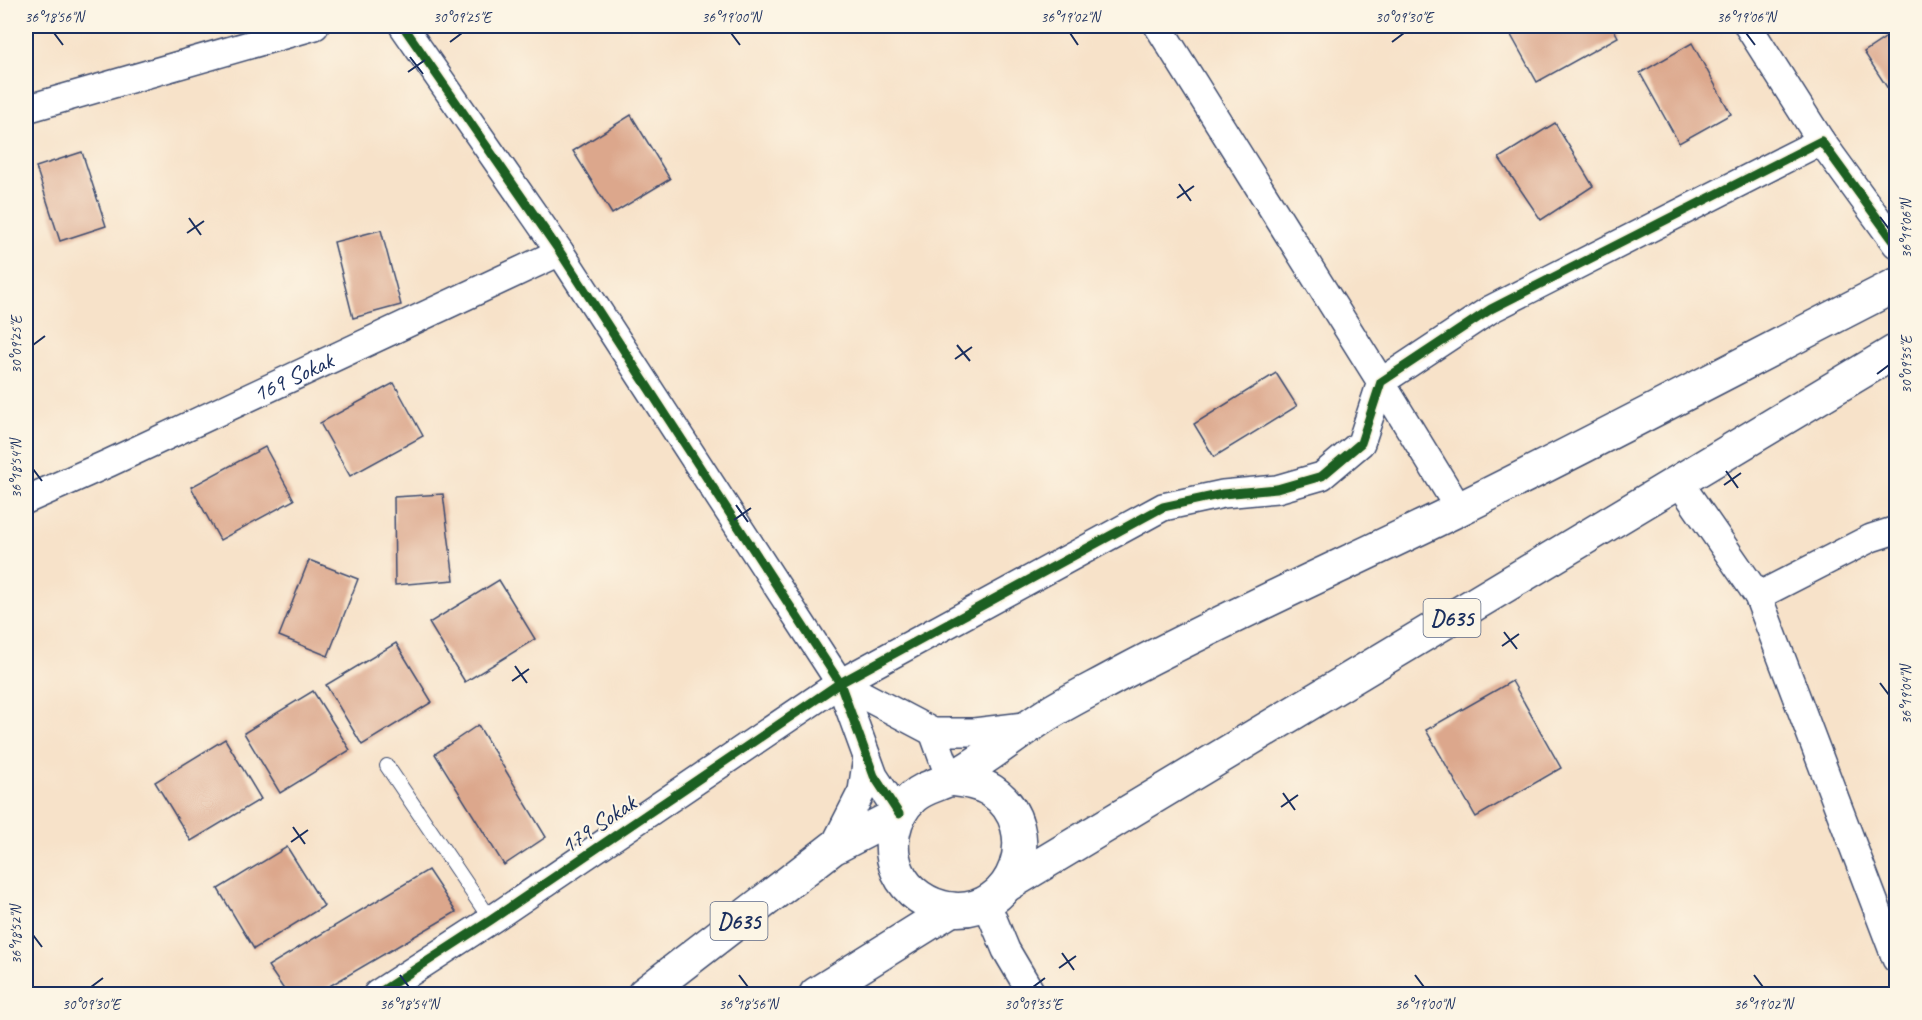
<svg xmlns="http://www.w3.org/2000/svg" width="1922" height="1020" font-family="Caveat,sans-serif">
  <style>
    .building { fill: #dca78c }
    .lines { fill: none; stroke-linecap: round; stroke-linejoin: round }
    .lane-casing { stroke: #3c4a6e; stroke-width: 16 }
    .street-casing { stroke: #3c4a6e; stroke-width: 30 }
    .highway-casing { stroke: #3c4a6e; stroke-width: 36 }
    .lane { stroke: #fff; stroke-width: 14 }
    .street { stroke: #fff; stroke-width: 27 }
    .highway { stroke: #fff; stroke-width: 33 }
    .cycleway-casing { stroke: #fcf5e5; stroke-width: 13 }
    .cycleway { stroke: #1b5e20; stroke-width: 9 }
    .ticks { fill: none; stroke: #1b2f5e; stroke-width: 2 }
    .labels { text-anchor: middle; stroke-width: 4.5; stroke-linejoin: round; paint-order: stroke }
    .shield { fill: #fcf5e5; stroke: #5e6a86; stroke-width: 1.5 }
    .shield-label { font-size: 22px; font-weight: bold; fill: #1b2f5e }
    .street-label { font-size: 24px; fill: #1b2f5e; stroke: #fcf5e5 }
    .neatline { fill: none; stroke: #1b2f5e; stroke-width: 2 }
    .ticks-label { font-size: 15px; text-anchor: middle; fill: #1b2f5e }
  </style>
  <rect width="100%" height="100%" fill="#fcf5e5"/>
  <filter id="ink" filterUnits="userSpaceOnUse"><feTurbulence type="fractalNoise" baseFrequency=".0167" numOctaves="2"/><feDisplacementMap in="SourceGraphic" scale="12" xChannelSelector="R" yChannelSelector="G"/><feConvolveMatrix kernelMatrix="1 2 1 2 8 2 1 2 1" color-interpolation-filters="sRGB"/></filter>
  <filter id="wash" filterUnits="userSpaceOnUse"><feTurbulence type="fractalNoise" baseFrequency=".008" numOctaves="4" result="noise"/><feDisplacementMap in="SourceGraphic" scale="24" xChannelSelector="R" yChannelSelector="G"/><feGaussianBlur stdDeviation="1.35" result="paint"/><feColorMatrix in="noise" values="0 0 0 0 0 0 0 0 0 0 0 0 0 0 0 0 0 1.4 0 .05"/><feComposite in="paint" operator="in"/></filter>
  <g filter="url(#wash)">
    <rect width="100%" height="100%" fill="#f7e2c9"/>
    <g id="blocks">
      <g class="building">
        <polygon points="1512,26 1612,26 1618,37 1537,82 1507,28"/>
        <polygon points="1885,26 1896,26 1896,92 1892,95 1864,52 1891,34"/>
        <polygon points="1692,43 1731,114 1679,143 1640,73"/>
        <polygon points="631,115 670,179 612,214 573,151"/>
        <polygon points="1896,117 1896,133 1889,122"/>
        <polygon points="1555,123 1593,186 1541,220 1499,158"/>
        <polygon points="82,152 106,226 60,241 36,167"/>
        <polygon points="381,230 401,305 353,318 334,242"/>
        <polygon points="1276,373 1297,406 1214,457 1194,424"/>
        <polygon points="394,383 423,436 350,476 320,423"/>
        <polygon points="265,447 294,500 220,540 191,487"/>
        <polygon points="443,494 454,580 395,585 394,497"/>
        <polygon points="309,560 358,579 328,656 279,636"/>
        <polygon points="499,580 535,639 465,682 429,623"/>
        <polygon points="396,643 432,702 362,745 326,685"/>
        <polygon points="1512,681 1561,768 1476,817 1426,730"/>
        <polygon points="313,691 350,750 280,793 244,733"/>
        <polygon points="478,725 546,837 504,865 435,754"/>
        <polygon points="225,739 261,799 191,841 155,782"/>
        <polygon points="287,847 324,906 254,949 218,889"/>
        <polygon points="428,870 456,912 316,994 287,994 268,966"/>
      </g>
    </g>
  </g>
  <g filter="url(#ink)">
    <use href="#blocks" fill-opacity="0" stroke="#3c4a6e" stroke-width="1.5"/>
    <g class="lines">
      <defs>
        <polyline id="lane" points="387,766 491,920"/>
        <g id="street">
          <polyline points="403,26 560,252 840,683 874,776 899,814"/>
          <polyline points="1158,26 1381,382 1459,509"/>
          <polyline points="1748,26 1821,141"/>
          <polyline points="26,109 315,26"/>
          <polyline points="1679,482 1758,596 1896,959"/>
          <path id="s1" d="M 26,500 L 109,463 L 560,252"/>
          <polyline points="1758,596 1871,538 1896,530"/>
          <polyline points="840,683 933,732 974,732 1032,725"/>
          <polyline points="933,732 950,779"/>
          <polyline points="833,848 862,791 867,757"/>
          <polyline points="986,902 1006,950 1032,994"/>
          <polyline points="377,994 491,920 840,683 1163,507 1223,494 1277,489 1322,476 1361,443 1381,382 1491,309 1821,141 1896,244"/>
        </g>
        <g id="highway">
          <path d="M 950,779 C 965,781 980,783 992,791 C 1046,828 1015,917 950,909 C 928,906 907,892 898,872 C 887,847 892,816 913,797 C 924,787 939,785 952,778 C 987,759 1017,733 1051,712 C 1074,698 1099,686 1122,673 C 1231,615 1344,565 1455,511 C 1603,438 1749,360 1896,285"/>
          <polyline points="1007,885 1896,351"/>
          <polyline points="644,994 833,848 899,814"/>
          <polyline points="816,994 952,909"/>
        </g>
      </defs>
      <use href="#lane" class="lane-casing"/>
      <use href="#street" class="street-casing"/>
      <use href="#highway" class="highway-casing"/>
      <use href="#lane" class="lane"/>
      <use href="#street" class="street"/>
      <use href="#highway" class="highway"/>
      <defs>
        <g id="cycleway">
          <polyline points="403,26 560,252 840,683 874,776 899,814"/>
          <polyline points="377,994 491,920 840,683 1163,507 1223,494 1277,489 1322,476 1361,443 1381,382 1491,309 1821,141 1896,244"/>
        </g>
      </defs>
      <use href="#cycleway" class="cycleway-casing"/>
      <use href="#cycleway" class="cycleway"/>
    </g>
  </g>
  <path class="ticks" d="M 54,33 L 63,45M 731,33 L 740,45M 1070,33 L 1078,45M 1746,33 L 1755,45M 450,42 L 462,33M 1392,42 L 1404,33M 410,57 L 423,74M 408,72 L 425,60M 1179,184 L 1191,201M 1177,198 L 1194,186M 1880,217 L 1889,229M 189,218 L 201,235M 187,233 L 204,221M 33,345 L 45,336M 957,345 L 970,361M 955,359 L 972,347M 1877,374 L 1889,365M 33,469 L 42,481M 1726,471 L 1738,488M 1724,485 L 1741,473M 736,505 L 748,522M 734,520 L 751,508M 1504,632 L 1517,649M 1502,646 L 1519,634M 515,666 L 527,683M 512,681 L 529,669M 1880,683 L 1889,695M 1283,793 L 1295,810M 1281,807 L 1298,795M 293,827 L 305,844M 291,842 L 308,830M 33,935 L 42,947M 1062,953 L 1074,970M 1059,968 L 1076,956M 400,975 L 409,987M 739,975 L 748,987M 1415,975 L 1424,987M 1754,975 L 1763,987M 91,987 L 103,978M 1033,987 L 1045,978"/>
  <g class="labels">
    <g class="shield">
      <rect x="1423.5" y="599" width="57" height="38" rx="4.5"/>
      <rect x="710.5" y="902" width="57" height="38" rx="4.5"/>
    </g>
    <g class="shield-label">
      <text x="1452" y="626">D635</text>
      <text x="739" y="929">D635</text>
    </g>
    <g class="street-label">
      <text dy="8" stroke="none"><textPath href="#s1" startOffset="294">169 Sokak</textPath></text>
      <text transform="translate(598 824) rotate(-34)" y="8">179 Sokak</text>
    </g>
  </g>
  <rect width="1922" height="1020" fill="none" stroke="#fcf5e5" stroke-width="66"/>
  <rect x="33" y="33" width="1856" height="954" class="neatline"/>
  <g class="ticks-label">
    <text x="54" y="22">36°18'56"N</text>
    <text x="462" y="22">30°09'25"E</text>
    <text x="731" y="22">36°19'00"N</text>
    <text x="1070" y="22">36°19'02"N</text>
    <text x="1404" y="22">30°09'30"E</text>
    <text x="1746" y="22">36°19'06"N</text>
    <text transform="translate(1906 229) rotate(-90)" y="5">36°19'06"N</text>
    <text transform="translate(16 345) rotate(-90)" y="5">30°09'25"E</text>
    <text transform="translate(1906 365) rotate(-90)" y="5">30°09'35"E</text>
    <text transform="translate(16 469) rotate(-90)" y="5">36°18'54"N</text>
    <text transform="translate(1906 695) rotate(-90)" y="5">36°19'04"N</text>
    <text transform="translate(16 935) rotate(-90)" y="5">36°18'52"N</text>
    <text x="91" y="1009">30°09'30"E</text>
    <text x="409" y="1009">36°18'54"N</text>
    <text x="748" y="1009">36°18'56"N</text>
    <text x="1033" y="1009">30°09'35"E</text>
    <text x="1424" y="1009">36°19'00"N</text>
    <text x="1763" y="1009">36°19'02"N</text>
  </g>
</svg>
